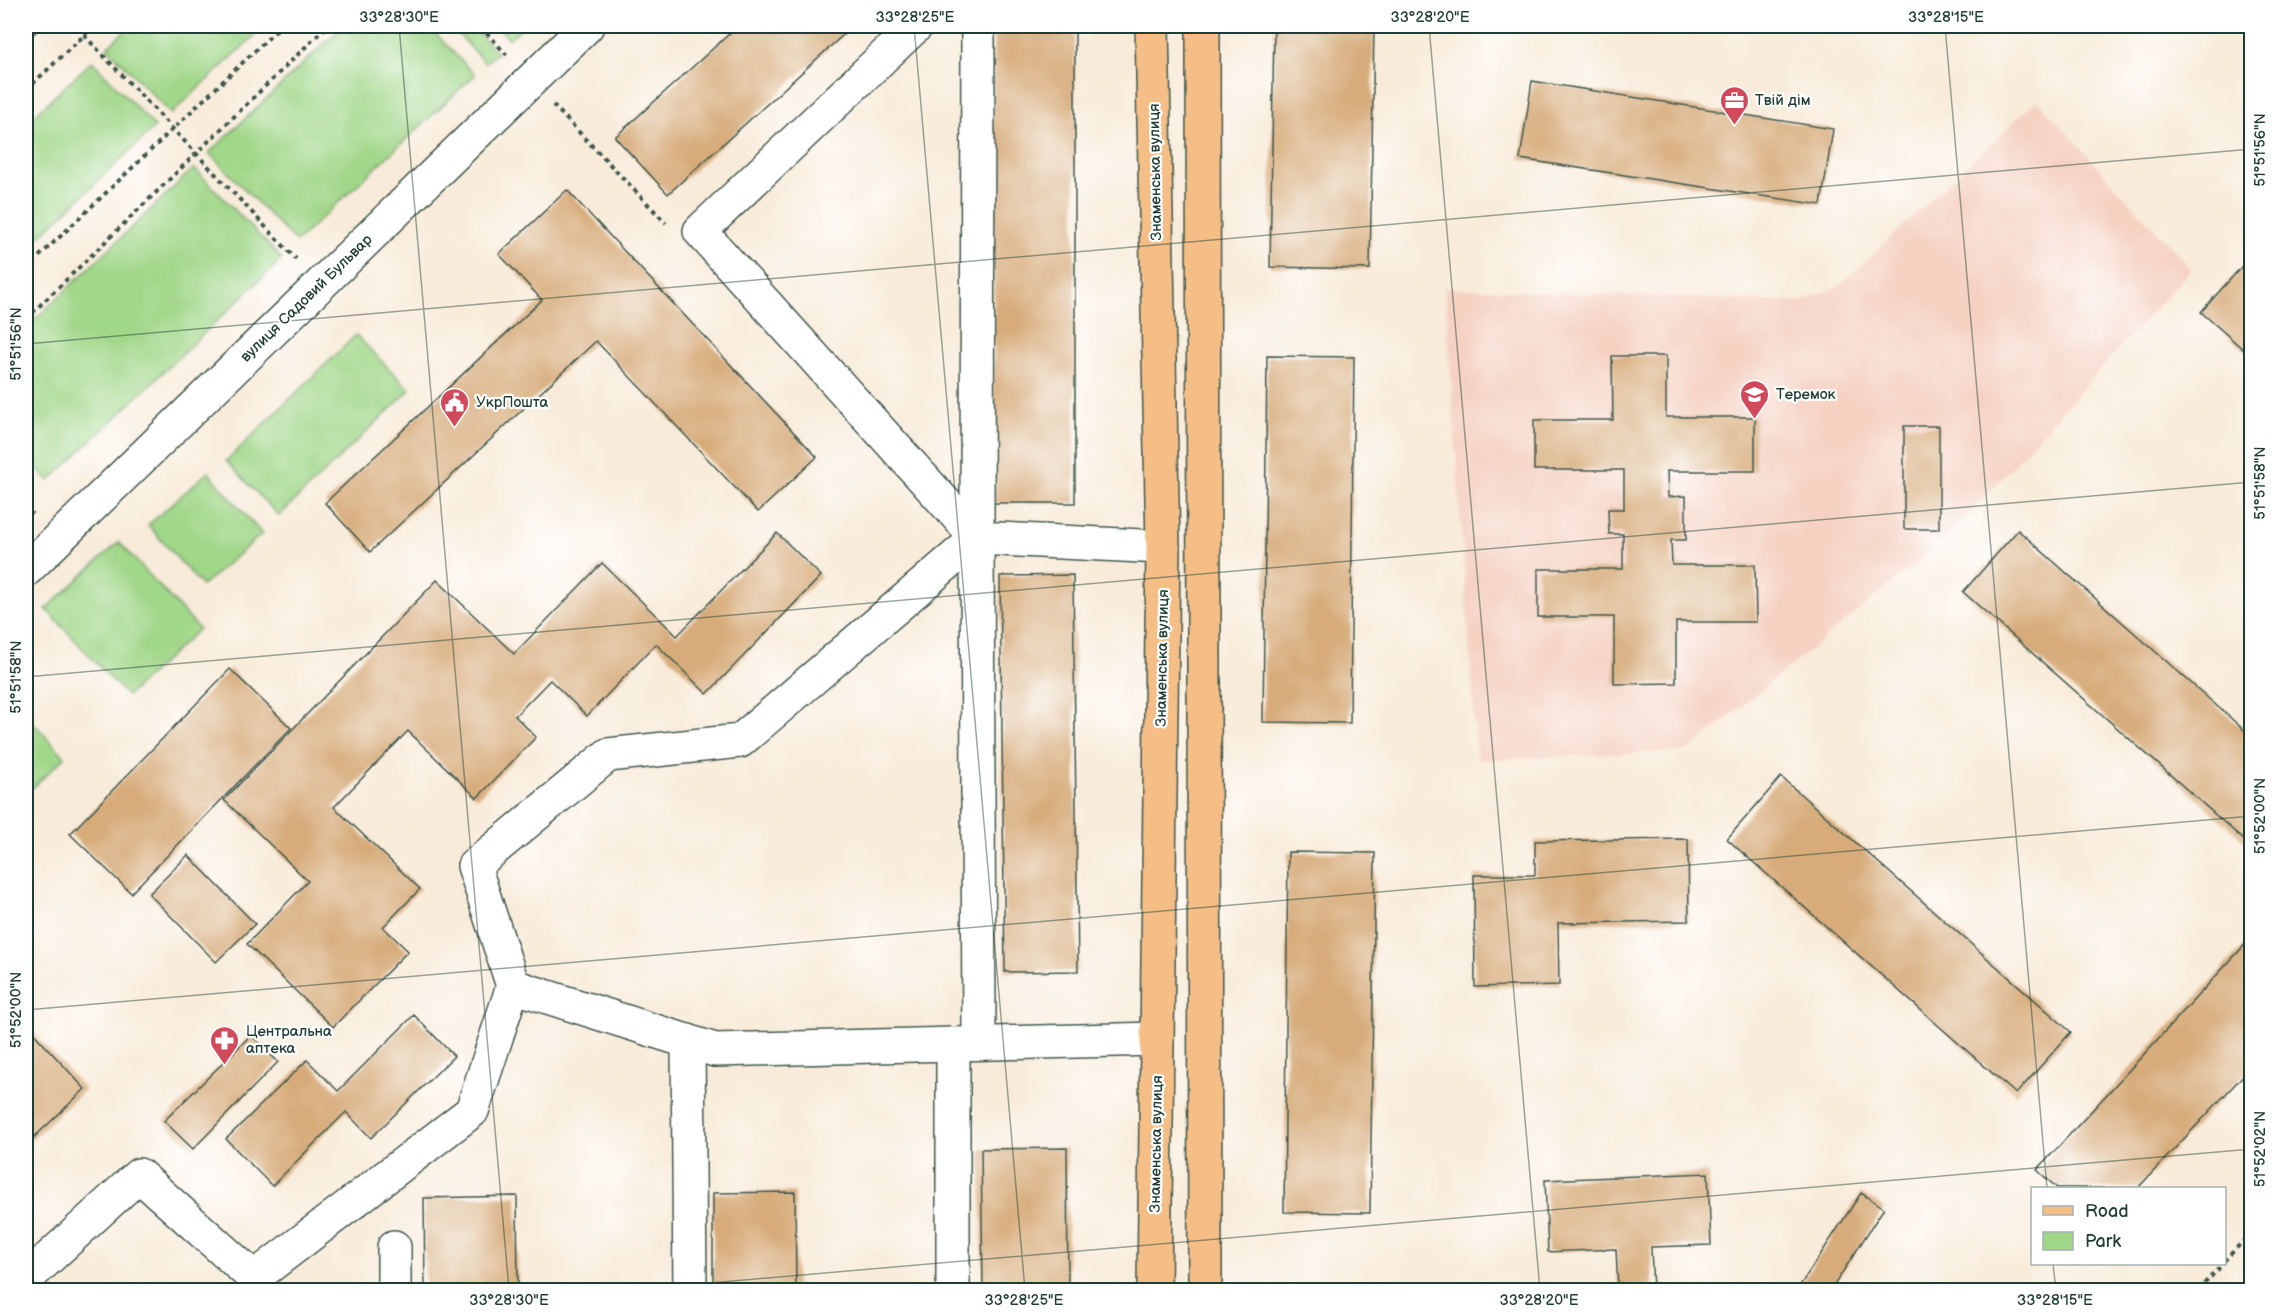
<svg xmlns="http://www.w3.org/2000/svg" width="2277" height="1316" font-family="'Balsamiq Sans',sans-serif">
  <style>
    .built { fill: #f5d2c2 }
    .green { fill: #a1d789; stroke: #608a5e; stroke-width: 1.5 }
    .building { fill: #d7ac7a }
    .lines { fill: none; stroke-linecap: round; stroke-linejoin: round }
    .minor-casing { stroke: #40574d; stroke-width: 36 }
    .major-casing { stroke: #40574d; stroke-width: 36 }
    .path { stroke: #40574d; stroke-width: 4; stroke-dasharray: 4.5 4.5; stroke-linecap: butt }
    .minor { stroke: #fff; stroke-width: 33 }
    .major { stroke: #f5be86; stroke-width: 33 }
    .ticks { fill: none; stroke: #1f3d34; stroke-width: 1.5; stroke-opacity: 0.45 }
    .labels { text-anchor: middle; stroke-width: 4.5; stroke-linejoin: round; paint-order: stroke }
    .poi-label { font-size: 15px; fill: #1f3d34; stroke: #fff; text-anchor: start }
    .street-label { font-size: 15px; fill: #1f3d34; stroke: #fff }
    .neatline { fill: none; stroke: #1f3d34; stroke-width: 2 }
    .ticks-label { font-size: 15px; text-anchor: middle; fill: #1f3d34 }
  </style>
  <rect width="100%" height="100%" fill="#fff"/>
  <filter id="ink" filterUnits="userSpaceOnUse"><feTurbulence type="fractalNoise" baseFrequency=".0167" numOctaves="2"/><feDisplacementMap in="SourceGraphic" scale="12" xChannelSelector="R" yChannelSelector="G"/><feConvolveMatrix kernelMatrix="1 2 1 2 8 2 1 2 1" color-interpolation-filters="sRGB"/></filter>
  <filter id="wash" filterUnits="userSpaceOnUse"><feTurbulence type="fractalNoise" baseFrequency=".008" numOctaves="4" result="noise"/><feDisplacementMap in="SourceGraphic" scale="24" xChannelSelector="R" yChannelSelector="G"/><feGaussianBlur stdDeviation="1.35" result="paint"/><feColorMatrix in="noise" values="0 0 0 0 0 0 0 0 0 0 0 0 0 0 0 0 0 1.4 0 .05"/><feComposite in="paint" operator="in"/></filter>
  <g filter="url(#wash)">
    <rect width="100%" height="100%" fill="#f8ebd9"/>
    <polygon class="built" points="2037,100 2191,269 1949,536 1687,751 1477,760 1445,288 1800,302 1838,287"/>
    <g class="green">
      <polygon points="130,26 265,26 171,114 107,47"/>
      <polygon points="343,26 428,26 475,75 296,242 209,153"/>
      <polygon points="451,26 472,26 497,53 485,63"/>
      <polygon points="497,26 524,26 509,39"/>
      <polygon points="92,61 155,127 26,249 26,123"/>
      <polygon points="194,168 282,259 49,481 26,457 26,328"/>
      <polygon points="356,335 410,390 279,516 226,461"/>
      <polygon points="208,472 262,534 202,586 148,525"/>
      <polygon points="119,542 199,629 127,696 46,609"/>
      <polygon points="26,715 65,757 26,794"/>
    </g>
    <g id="blocks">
      <g class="building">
        <polygon points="26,26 42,26 26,41"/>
        <polygon points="738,26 853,26 668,194 615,137"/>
        <polygon points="993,26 1075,26 1075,503 994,503"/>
        <polygon points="1274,26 1374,26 1370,269 1270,267"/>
        <polygon points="1532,81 1833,129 1821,205 1520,159"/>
        <polygon points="567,190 817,457 758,512 596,341 370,552 325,503 542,300 499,254"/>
        <polygon points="2252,255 2252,357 2201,312"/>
        <polygon points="1267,356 1354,357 1350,723 1263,722"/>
        <polygon points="1612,356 1666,356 1666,417 1755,417 1755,471 1667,471 1668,497 1686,496 1686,540 1671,540 1672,565 1755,565 1756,622 1676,622 1676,683 1614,684 1614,617 1538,617 1538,569 1623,569 1623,534 1609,534 1608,509 1624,509 1624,470 1534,470 1534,420 1613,420"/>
        <rect x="1904" y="426" width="35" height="103"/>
        <polygon points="2018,530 2252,737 2252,847 1963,592"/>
        <polygon points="777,533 821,576 707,694 656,644 587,716 550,680 515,716 536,737 477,798 408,731 334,807 420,889 383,927 408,951 333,1027 247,944 308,881 224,800 437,580 514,654 602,563 677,636"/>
        <polygon points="1073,575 1078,971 1005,972 1000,576"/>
        <polygon points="230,669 291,728 131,893 70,834"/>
        <polygon points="1781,777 2071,1032 2016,1094 1727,839"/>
        <polygon points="1688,839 1689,921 1558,923 1559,985 1475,987 1474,875 1535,875 1535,841"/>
        <polygon points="1288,852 1375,853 1370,1213 1284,1212"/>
        <polygon points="188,855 255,924 216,962 149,894"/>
        <polygon points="2252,937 2252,1066 2138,1188 2057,1188 2037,1170"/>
        <polygon points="414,1015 454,1056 371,1138 346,1112 272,1186 226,1139 307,1060 338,1091"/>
        <polygon points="26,1025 85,1089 26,1145"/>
        <polygon points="251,1035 278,1062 193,1149 164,1121"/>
        <polygon points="1067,1148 1068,1290 983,1290 981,1149"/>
        <polygon points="1708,1173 1711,1245 1651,1247 1653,1290 1618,1290 1616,1249 1548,1252 1545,1180"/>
        <polygon points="795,1192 796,1290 713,1290 713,1193"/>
        <polygon points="1861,1193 1884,1208 1831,1290 1797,1290"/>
        <polygon points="517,1196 518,1290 425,1290 424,1198"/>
      </g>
    </g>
  </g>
  <g filter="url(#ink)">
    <use href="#blocks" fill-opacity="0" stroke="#40574d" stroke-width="1.5"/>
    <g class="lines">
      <defs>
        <g id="minor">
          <polyline points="916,26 700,231 977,538"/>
          <polyline points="978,26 977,538 979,1043"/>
          <polyline points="26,570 587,26"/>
          <polyline points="513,986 474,866 608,755 740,741 977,538 1163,547"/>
          <polyline points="688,1041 690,1290"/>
          <polyline points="953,1044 953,1290"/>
          <polyline points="394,1247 394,1290"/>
          <polyline points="26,1279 139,1175 254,1278 472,1111 513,986 715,1050 1157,1039"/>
        </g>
        <g id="major">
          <polyline points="1152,26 1163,547 1154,1290"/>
          <polyline points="1203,26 1205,1290"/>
        </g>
      </defs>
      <use href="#minor" class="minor-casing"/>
      <use href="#major" class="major-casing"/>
      <g class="path">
        <polyline points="480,26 507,55"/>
        <polyline points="84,35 296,259"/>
        <polyline points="26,90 94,26"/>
        <polyline points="553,105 666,223"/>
        <polyline points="26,269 281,26"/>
        <polyline points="26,319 327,26"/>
        <polyline points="26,506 33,514"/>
        <polyline points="2224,1261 2252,1232"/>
        <polyline points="2198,1290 2223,1264"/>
      </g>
      <use href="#minor" class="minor"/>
      <use href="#major" class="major"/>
    </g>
  </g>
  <path class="ticks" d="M 399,26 L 509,1290M 914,26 L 1025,1290M 1429,26 L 1540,1290M 1945,26 L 2047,1188M 26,344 L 2252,149M 26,677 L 2252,482M 26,1010 L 2252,816M 2053,1264 L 2056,1290M 629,1290 L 2252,1149"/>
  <defs>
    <symbol id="office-pin" viewBox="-11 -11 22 30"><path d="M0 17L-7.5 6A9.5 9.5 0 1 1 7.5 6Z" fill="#d1495b" stroke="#fff"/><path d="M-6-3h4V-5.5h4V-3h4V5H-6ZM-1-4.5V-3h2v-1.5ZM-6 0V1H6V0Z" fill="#fff"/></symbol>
    <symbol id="school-pin" viewBox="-11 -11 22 30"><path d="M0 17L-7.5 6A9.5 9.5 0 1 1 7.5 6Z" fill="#d1495b" stroke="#fff"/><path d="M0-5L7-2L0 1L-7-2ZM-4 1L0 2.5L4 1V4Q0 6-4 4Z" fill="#fff"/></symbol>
    <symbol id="civic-pin" viewBox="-11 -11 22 30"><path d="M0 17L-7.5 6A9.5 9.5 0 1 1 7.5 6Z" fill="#d1495b" stroke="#fff"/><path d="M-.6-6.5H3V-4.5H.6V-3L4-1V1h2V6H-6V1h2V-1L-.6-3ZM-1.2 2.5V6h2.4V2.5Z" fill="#fff"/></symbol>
    <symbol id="pharmacy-pin" viewBox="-11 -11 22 30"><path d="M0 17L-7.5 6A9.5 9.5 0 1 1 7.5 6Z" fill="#d1495b" stroke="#fff"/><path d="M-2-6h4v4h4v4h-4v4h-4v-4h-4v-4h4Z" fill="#fff"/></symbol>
  </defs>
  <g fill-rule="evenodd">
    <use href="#office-pin" x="1718" y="84" width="33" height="45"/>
    <use href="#school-pin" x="1738" y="378" width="33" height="45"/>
    <use href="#civic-pin" x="438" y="386" width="33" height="45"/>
    <use href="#pharmacy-pin" x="208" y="1024" width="33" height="45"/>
  </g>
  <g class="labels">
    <g class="poi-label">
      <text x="1755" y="105">Твій дім</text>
      <text x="1776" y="399">Теремок</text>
      <text x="476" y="407">УкрПошта</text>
      <text x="246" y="1036">Центральна<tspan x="246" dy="17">аптека</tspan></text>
    </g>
    <g class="street-label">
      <text transform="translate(1155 172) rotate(-91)" y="5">Знаменська вулиця</text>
      <text transform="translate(306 298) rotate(-44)" y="5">вулиця Садовий Бульвар</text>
      <text transform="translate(1162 658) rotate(-89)" y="5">Знаменська вулиця</text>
      <text transform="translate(1156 1144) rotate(-89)" y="5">Знаменська вулиця</text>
    </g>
  </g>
  <rect width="2277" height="1316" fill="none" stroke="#fff" stroke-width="66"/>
  <rect x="2031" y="1187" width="195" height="78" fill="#ffffff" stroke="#a5b1ae" stroke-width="1.5"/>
  <rect x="2043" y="1206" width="30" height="9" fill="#f5be86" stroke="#a5b1ae" stroke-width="1.5"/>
  <text x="2085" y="1217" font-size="18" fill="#1f3d34">Road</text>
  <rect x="2043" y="1232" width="30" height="18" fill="#a1d789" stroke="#a5b1ae" stroke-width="1.5"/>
  <text x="2085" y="1247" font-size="18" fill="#1f3d34">Park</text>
  <rect x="33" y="33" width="2211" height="1250" class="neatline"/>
  <g class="ticks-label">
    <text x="399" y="22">33°28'30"E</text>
    <text x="915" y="22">33°28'25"E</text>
    <text x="1430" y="22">33°28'20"E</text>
    <text x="1946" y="22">33°28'15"E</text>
    <text transform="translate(2260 150) rotate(-90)" y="5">51°51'56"N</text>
    <text transform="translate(16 344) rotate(-90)" y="5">51°51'56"N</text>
    <text transform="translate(2260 483) rotate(-90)" y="5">51°51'58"N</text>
    <text transform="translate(16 677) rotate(-90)" y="5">51°51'58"N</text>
    <text transform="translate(2260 816) rotate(-90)" y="5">51°52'00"N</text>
    <text transform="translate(16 1010) rotate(-90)" y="5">51°52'00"N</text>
    <text transform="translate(2260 1149) rotate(-90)" y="5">51°52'02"N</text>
    <text x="509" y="1305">33°28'30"E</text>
    <text x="1024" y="1305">33°28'25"E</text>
    <text x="1539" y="1305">33°28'20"E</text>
    <text x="2055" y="1305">33°28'15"E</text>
  </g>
</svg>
